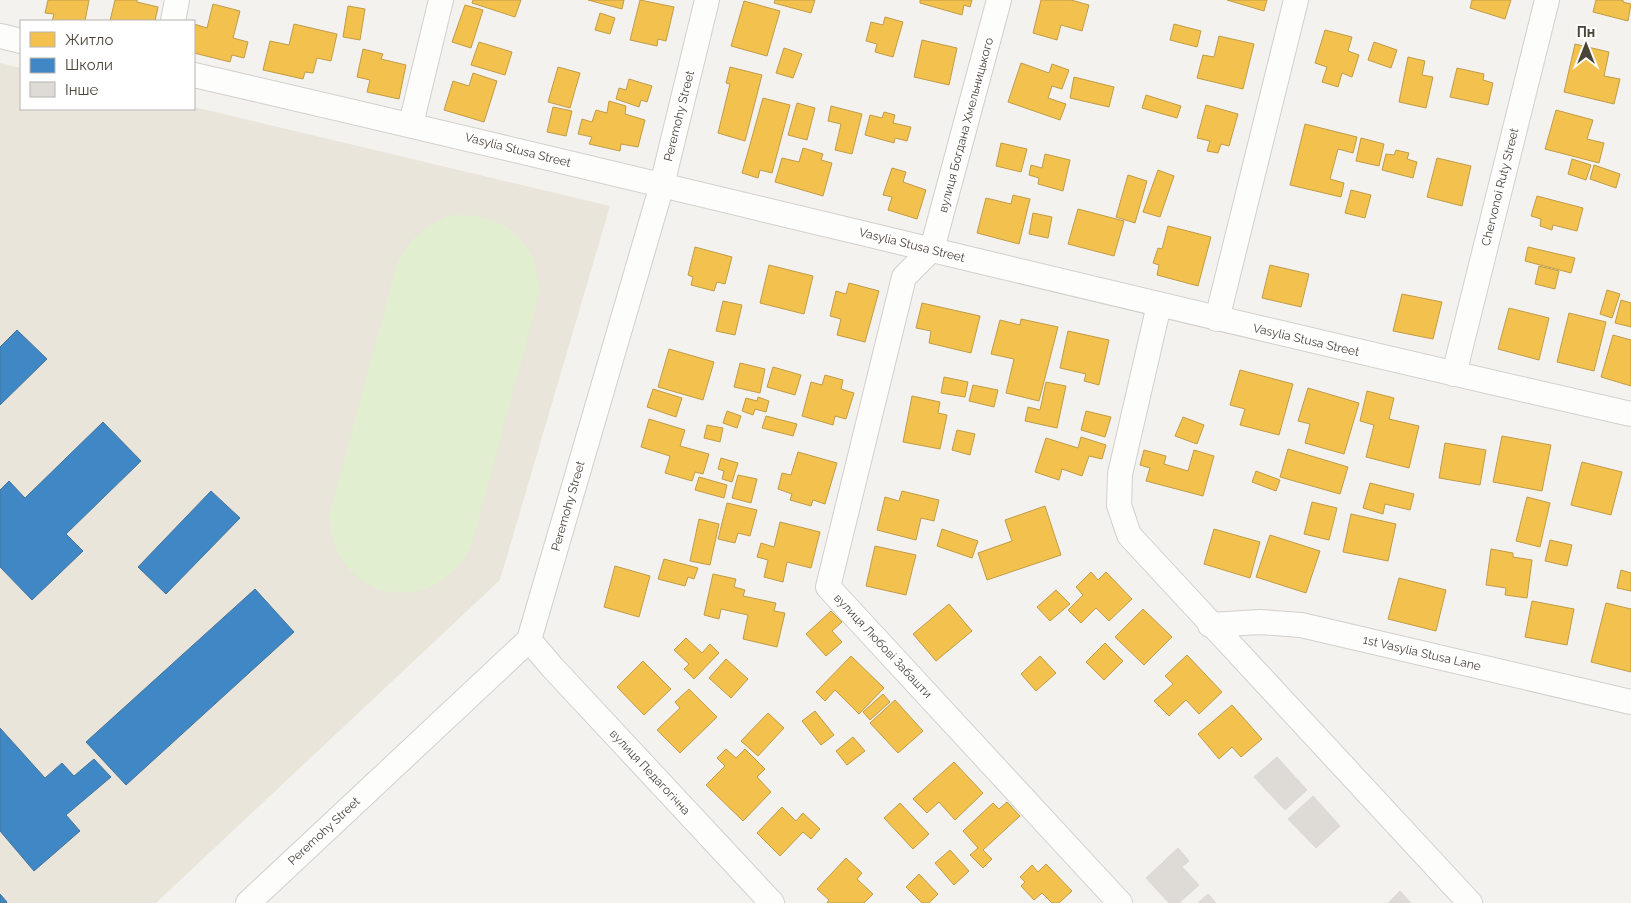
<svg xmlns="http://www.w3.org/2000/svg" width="1631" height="903" font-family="Raleway,sans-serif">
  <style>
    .education { fill: #eae5da }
    .green { fill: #e1eecf }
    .homes { fill: #f2c14e; stroke: #c09c48 }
    .schools { fill: #3f88c5; stroke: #43749b }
    .building { fill: #dedbd6; stroke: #dcd9d4 }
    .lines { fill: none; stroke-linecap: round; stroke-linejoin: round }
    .minor-casing { stroke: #d2d0cb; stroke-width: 26 }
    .minor { stroke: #fdfdfc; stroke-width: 24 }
    .labels { text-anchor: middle; stroke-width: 5; stroke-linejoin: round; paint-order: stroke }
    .street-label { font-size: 12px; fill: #4b4439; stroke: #fff }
  </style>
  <rect width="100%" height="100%" fill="#f4f2ee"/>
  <polygon class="education" points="0,63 21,68 21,109 194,107 610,206 500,580 156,903 0,903"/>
  <path class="green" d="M 454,215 C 505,213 537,241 540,292 L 473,541 C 439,622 333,604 329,516 L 396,267 C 408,239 425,224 454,215 Z"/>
  <g class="homes">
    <polygon points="48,0 89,0 85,21 52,21 54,14 45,13"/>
    <polygon points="115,0 137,0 137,2 158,7 155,21 110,21"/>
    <polygon points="473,0 521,0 515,17 472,3"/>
    <polygon points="588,0 624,0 622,9"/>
    <polygon points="640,0 674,7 666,41 658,39 657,46 630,40"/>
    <polygon points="775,0 815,0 811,13 774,3"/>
    <polygon points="920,0 972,0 970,7 964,5 962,15 920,3"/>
    <polygon points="1041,0 1071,0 1089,5 1082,31 1061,25 1057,40 1033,33"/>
    <polygon points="1227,0 1267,0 1264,11"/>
    <polygon points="1472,0 1511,0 1505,19 1470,8"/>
    <polygon points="1596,0 1623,0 1623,2 1631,4 1628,21 1593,12"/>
    <polygon points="744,1 780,11 767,56 731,46"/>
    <polygon points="213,4 240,11 233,38 248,42 244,58 232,55 230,62 194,53 194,24 207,28"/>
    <polygon points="465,5 483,10 471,48 452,42"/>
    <polygon points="348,6 365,9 360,40 343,37"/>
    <polygon points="600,13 615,18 610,34 595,30"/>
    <polygon points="885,17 903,22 893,57 875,52 877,44 866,41 871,22 883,25"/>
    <polygon points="294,24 337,34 331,61 317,58 313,73 305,72 303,79 263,70 270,41 289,45"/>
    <polygon points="1174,24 1201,31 1197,47 1170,40"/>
    <polygon points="1325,30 1352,37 1348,51 1359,55 1352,77 1342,73 1338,87 1322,82 1327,67 1315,63"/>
    <polygon points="1219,36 1254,44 1243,89 1197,78 1203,55 1214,57"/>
    <polygon points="922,40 957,48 949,85 914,77"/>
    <polygon points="479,42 512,52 505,75 471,65"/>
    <polygon points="1374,42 1397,50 1391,68 1368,60"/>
    <polygon points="1575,44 1609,52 1604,76 1620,79 1614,104 1564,92"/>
    <polygon points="784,48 802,54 793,78 776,73"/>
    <polygon points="363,49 383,54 381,59 406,65 399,99 367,92 370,80 357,77"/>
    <polygon points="1408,57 1425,61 1422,75 1433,77 1426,108 1399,102"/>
    <polygon points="1021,63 1049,73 1052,64 1069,70 1062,89 1052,86 1048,98 1066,104 1060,120 1008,102"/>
    <polygon points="558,67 580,73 570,108 548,102"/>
    <polygon points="730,67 762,75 745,141 718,133 730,84 726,83"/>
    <polygon points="1457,68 1484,74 1483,80 1493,83 1488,105 1450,97"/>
    <polygon points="473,73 497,81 484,122 444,110 453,81 469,86"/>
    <polygon points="1074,77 1114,87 1109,107 1070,98"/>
    <polygon points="629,79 652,86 647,102 641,100 639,107 616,99 619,88 626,90"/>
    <polygon points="1146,95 1181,106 1177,118 1142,108"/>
    <polygon points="763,98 790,105 772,173 760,170 758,178 742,173"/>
    <polygon points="609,101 626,106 625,114 645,120 638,147 621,144 620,151 589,144 592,137 578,134 582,119 592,122 596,110 607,113"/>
    <polygon points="797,103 815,108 807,140 788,135"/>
    <polygon points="1206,105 1238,114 1229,146 1221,144 1218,153 1207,151 1210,141 1197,138"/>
    <polygon points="831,106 862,114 852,154 835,150 841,124 828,121"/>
    <polygon points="553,107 572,111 566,136 547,132"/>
    <polygon points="1556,110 1593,120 1587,139 1604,143 1599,163 1545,149"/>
    <polygon points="884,112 895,115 893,123 911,127 907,141 895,138 894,143 865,135 870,115 882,118"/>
    <polygon points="1305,124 1357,137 1353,153 1338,149 1330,179 1344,183 1341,197 1290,185"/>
    <polygon points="1361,138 1384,144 1379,166 1356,161"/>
    <polygon points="1001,143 1027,149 1021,172 996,166"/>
    <polygon points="803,148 823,154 821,160 832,163 823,196 775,182 782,158 799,162"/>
    <polygon points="1396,150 1409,153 1407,159 1417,162 1413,178 1382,170 1386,154 1394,155"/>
    <polygon points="1045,154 1070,160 1063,191 1038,184 1039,178 1029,175 1031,165 1042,168"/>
    <polygon points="1437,158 1471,166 1462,206 1427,197"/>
    <polygon points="1572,159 1591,165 1586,180 1568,174"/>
    <polygon points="1594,165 1620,174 1616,188 1590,179"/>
    <polygon points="892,168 906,172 903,182 926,190 917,219 888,210 892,197 883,195"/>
    <polygon points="1158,170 1174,176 1160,217 1143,212"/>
    <polygon points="1128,175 1147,181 1135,223 1116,217"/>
    <polygon points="1351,190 1371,195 1365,218 1345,213"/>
    <polygon points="1013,195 1030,199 1019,244 977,233 986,198 1011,204"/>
    <polygon points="1537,196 1583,208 1577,231 1553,225 1552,230 1540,226 1541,219 1531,216"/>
    <polygon points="1078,209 1124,221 1114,256 1068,244"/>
    <polygon points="1033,213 1052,217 1048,238 1029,234"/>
    <polygon points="1168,226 1211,237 1198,286 1157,275 1159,265 1153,263 1158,248 1162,249"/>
    <polygon points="695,247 732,257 725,284 717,282 714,291 691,285 693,277 688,275"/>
    <polygon points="1528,247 1575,258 1571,273 1525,261"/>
    <polygon points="769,265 813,276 804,314 760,303"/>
    <polygon points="1270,265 1309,274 1301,307 1262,298"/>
    <polygon points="1539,266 1559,271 1555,289 1535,284"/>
    <polygon points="849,283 879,291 865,342 837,335 841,319 830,316 836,291 846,294"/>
    <polygon points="1607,290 1620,294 1612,318 1600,314"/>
    <polygon points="1402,294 1442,302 1433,339 1393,331"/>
    <polygon points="1621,300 1631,303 1631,327 1615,323"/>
    <polygon points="723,301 742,305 735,335 716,331"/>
    <polygon points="922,303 980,316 971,353 929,343 931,331 916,328"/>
    <polygon points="1509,308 1549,318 1539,360 1498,349"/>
    <polygon points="1569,313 1606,322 1594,371 1557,362"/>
    <polygon points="1021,319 1058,327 1039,401 1006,393 1014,359 991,354 1000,320 1020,325"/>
    <polygon points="1068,331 1109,340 1099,385 1084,381 1086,374 1060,368"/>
    <polygon points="1613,335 1631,340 1631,386 1601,377"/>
    <polygon points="669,349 714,362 703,400 658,387"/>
    <polygon points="740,363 765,369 760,393 734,387"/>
    <polygon points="773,367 801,375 795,395 767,387"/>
    <polygon points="1240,370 1293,384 1279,435 1240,425 1245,409 1230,405"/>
    <polygon points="825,375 843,380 841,389 854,393 846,419 835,416 833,425 802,416 811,382 822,385"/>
    <polygon points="944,377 968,382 965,397 941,393"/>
    <polygon points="1046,382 1066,386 1057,428 1025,421 1028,407 1040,410"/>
    <polygon points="973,385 998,390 994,407 969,401"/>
    <polygon points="1308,388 1359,403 1344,454 1305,443 1310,424 1298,421"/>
    <polygon points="653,389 682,398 676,417 647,407"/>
    <polygon points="1367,391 1394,398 1389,419 1419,426 1409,468 1366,457 1374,425 1360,421"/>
    <polygon points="912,396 940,402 938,413 947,415 940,449 903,442"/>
    <polygon points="758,397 769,401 766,412 755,409 753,415 742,411 746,398 757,401"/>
    <polygon points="727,411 741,416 737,428 723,423"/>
    <polygon points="1086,411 1111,417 1105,437 1081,430"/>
    <polygon points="766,416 797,424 793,436 762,428"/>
    <polygon points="1183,417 1204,425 1197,444 1175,436"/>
    <polygon points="649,419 685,430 680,446 709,454 703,474 695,472 692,481 665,473 670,456 641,447"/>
    <polygon points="707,425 723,428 720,442 704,438"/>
    <polygon points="957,430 975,434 970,455 952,450"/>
    <polygon points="1502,436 1551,445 1542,491 1493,482"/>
    <polygon points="1081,437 1106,445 1102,459 1089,456 1082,476 1062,469 1059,480 1035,472 1046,438 1078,448"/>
    <polygon points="1445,443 1486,450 1480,485 1439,478"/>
    <polygon points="1288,449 1348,467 1340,494 1280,477"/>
    <polygon points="1144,450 1166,456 1164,464 1188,471 1194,450 1214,456 1203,496 1146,481 1150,468 1140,465"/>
    <polygon points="798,452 837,463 825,504 813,500 811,506 790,500 792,494 778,489 782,473 791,475"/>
    <polygon points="721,458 738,463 732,482 722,479 724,471 718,469"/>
    <polygon points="1582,462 1622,472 1611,515 1571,505"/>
    <polygon points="1256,471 1280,480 1276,491 1252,482"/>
    <polygon points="738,475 757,479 751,503 732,498"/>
    <polygon points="699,477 727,485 724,498 695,490"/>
    <polygon points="1370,483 1414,494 1410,510 1385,504 1383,514 1363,508"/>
    <polygon points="902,491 939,500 934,521 921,518 916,540 877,530 885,497 899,501"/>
    <polygon points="1527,497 1550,503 1540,547 1516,541"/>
    <polygon points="1312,502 1337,508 1329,540 1304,534"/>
    <polygon points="727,503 757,510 750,536 738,533 735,543 718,539"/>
    <polygon points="1045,506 1061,555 987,580 978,553 1012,541 1005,520"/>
    <polygon points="1351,514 1396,524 1388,561 1343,552"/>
    <polygon points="699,519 719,524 710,565 690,561"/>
    <polygon points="780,522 820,532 811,568 787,562 783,582 764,577 768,560 757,557 761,543 774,547"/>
    <polygon points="942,529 978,541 972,558 937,546"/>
    <polygon points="1214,529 1260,542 1250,578 1204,564"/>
    <polygon points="1270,535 1320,551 1306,593 1256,577"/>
    <polygon points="1550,540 1572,545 1567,566 1545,561"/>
    <polygon points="875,546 916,555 906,595 866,586"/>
    <polygon points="1491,549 1513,553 1513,557 1532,560 1527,598 1505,595 1506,588 1486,585"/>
    <polygon points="664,559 698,568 694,579 688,577 685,586 658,579"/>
    <polygon points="615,566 650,576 639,617 604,607"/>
    <polygon points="1621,570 1631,573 1631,591 1617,588"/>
    <polygon points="1091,572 1098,580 1106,572 1132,599 1109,621 1096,608 1081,623 1068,610 1083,595 1076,587"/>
    <polygon points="713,574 736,579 734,587 745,590 743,596 776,603 774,611 785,613 777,647 743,639 748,615 721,609 719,619 704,615"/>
    <polygon points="1399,578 1446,590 1436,631 1388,619"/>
    <polygon points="1056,590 1070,604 1050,621 1037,607"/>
    <polygon points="1532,601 1574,609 1567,645 1525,637"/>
    <polygon points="1606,603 1631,609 1631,672 1591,662"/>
    <polygon points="949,604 972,631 936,661 913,634"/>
    <polygon points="1143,609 1172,637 1144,665 1115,637"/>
    <polygon points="831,611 842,622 832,631 842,642 826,656 806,634"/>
    <polygon points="686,638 702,653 710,644 719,653 694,679 684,669 689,664 674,650"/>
    <polygon points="1105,643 1123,661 1104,680 1086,662"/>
    <polygon points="1187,655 1222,692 1199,714 1186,700 1169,716 1154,701 1173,684 1165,676"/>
    <polygon points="851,656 884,688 859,714 835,690 825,701 816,692"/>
    <polygon points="1040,656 1056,673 1036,691 1021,674"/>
    <polygon points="726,659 748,679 731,698 709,678"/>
    <polygon points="643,661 671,689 644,715 617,687"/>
    <polygon points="689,689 717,717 680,753 657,730 680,708 675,702"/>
    <polygon points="883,694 890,702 870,720 863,712"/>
    <polygon points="895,700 923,731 898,753 870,723"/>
    <polygon points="1232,705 1262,739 1241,757 1232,747 1219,759 1198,734"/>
    <polygon points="815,711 834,735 821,745 802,721"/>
    <polygon points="768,713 784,728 758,756 741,741"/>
    <polygon points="853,737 865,751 847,765 836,751"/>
    <polygon points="726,749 736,758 745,749 765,769 757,777 771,792 743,821 706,785 725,766 717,758"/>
    <polygon points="954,762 983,793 955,820 939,802 927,813 913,799"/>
    <polygon points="1007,802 1020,816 983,850 992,859 983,868 970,855 978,848 963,831 993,803 999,809"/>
    <polygon points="900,803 929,834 913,849 884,818"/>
    <polygon points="782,807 796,821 803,813 820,829 811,839 803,832 780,856 757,833"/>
    <polygon points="950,850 969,871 954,885 935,863"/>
    <polygon points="846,858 862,873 857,879 873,894 864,903 827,903 829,900 817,889"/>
    <polygon points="1046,864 1072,891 1059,903 1052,903 1042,893 1034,900 1021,886 1025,882 1020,877 1032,865 1038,872"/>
    <polygon points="919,874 938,894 929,903 922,903 906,887"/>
  </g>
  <g class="schools">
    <polygon points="17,330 47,359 0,405 0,347"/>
    <polygon points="103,422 141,461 66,534 83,551 32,600 0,567 0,490 9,481 25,498"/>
    <polygon points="211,491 240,518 166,594 138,567"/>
    <polygon points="255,589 294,632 126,785 86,742"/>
    <polygon points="0,728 45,778 62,763 74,776 94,759 111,777 66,815 80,831 34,871 0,831"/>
    <polygon points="0,894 7,902 6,903 0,903"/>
  </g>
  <g class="building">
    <polygon points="1277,757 1307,790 1285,810 1254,777"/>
    <polygon points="1313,796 1340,826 1316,848 1288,819"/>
    <polygon points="1178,848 1189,861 1182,867 1199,885 1179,903 1169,903 1146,878"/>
    <polygon points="1400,891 1411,903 1388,903"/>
    <polygon points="1208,894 1216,903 1198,903"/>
  </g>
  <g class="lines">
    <defs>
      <g id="minor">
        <polyline points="999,0 932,249 904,277 828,587 1120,903"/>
        <polyline points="173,21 177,0"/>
        <polyline points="0,36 21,41"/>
        <path d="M 194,75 C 674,185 1151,306 1631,414"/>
        <polyline points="411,124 441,0"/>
        <polyline points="1159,305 1120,474 1119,505 1129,535 1470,903"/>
        <polyline points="1217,319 1296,0"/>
        <polyline points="1454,374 1547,0"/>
        <polyline points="1210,625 1260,622 1301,625 1631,702"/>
        <polyline points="529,640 553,668 772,903"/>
        <polyline points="248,903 529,640 662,185 707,0"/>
      </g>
    </defs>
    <use href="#minor" class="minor-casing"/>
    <use href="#minor" class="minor"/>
  </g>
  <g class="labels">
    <g class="street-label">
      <text transform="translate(679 116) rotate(-76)" y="4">Peremohy Street</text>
      <text transform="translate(966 125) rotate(-75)" y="4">вулиця Богдана Хмельницького</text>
      <text transform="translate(518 150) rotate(14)" y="4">Vasylia Stusa Street</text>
      <text transform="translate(1500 187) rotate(-76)" y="4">Chervonoi Ruty Street</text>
      <text transform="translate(912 245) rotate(14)" y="4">Vasylia Stusa Street</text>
      <text transform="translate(1306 340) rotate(13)" y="4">Vasylia Stusa Street</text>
      <text transform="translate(568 506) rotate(-74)" y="4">Peremohy Street</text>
      <text transform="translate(883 646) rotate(47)" y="4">вулиця Любові Забашти</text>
      <text transform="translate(1422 653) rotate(13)" y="4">1st Vasylia Stusa Lane</text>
      <text transform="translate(650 772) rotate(47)" y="4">вулиця Педагогічна</text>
      <text transform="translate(324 831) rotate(-43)" y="4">Peremohy Street</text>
    </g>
  </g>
  <rect x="20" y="20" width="175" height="90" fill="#ffffff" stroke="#b7b4b0"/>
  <rect x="30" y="32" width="25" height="15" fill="#f2c14e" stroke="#b7b4b0"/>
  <text x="65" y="45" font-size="15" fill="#4b4439">Житло</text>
  <rect x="30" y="58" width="25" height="15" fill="#3f88c5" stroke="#b7b4b0"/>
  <text x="65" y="70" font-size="15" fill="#4b4439">Школи</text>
  <rect x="30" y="82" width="25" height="15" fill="#dedbd6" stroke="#b7b4b0"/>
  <text x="65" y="95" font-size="15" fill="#4b4439">Інше</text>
  <g transform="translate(1586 45)" stroke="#ffffff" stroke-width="4" paint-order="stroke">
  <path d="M0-4L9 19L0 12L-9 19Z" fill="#4b4439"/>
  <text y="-8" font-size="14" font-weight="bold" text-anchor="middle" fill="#4b4439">Пн</text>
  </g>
</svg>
